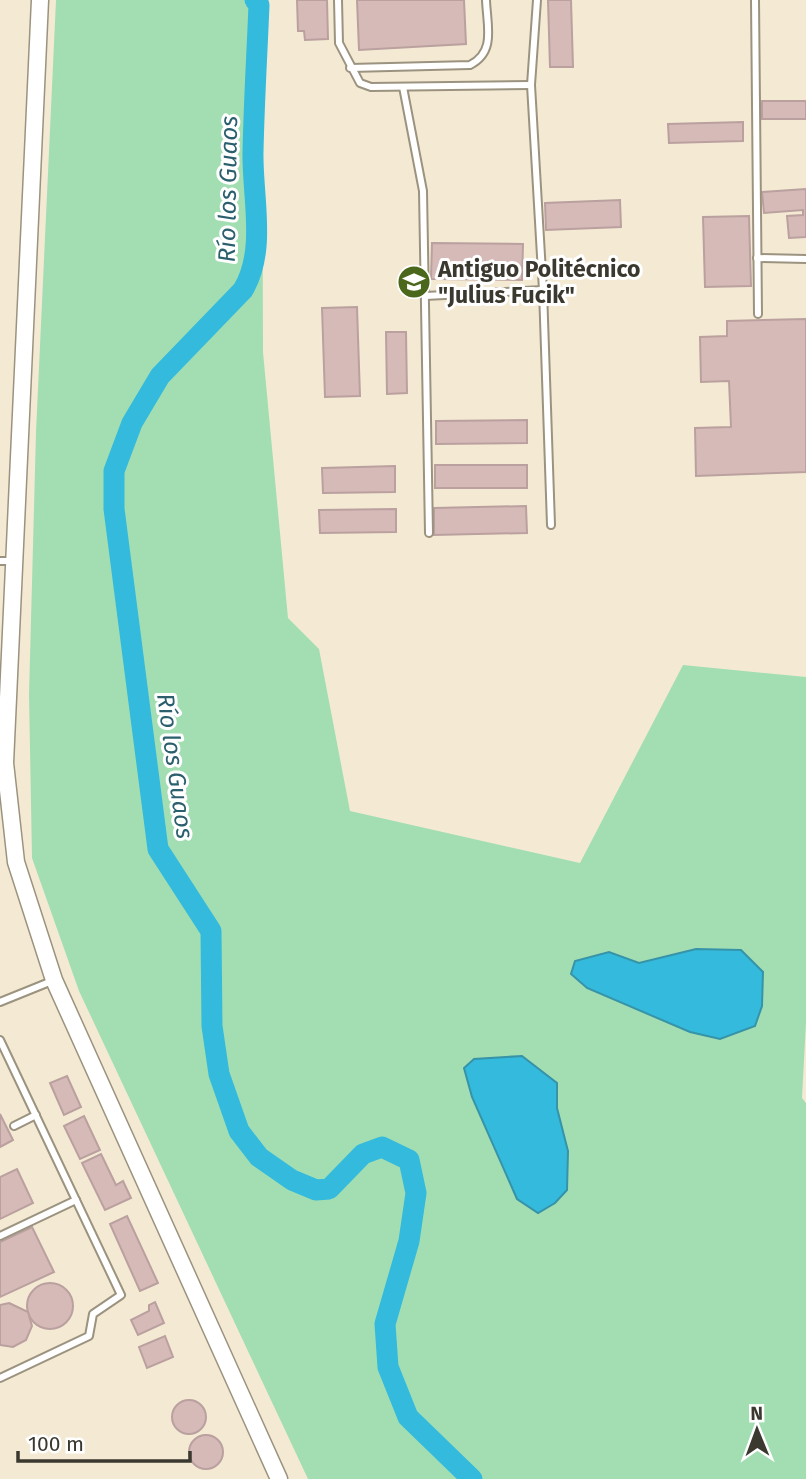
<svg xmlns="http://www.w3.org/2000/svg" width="806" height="1479" font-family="'Fira Sans',sans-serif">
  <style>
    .green { fill: #a3deb3 }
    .water { fill: #34badc; stroke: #3693a8; stroke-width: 2 }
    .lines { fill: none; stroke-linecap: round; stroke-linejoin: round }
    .river { stroke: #34badc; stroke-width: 21 }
    .building { fill: #d5bab8; stroke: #baa09e; stroke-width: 2 }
    .service-casing { stroke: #9b937f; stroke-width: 10 }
    .tertiary-casing { stroke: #9b937f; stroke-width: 19 }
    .service { stroke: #fff; stroke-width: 6 }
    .tertiary { stroke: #fff; stroke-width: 16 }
    .labels { text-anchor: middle; stroke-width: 6; stroke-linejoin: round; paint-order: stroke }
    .poi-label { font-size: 23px; font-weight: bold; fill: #3b382f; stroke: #fff; text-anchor: start }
    .water-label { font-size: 24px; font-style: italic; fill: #2b5f6e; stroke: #fff }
  </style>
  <rect width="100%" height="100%" fill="#f4ead4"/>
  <polygon class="green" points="56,0 262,0 263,352 288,618 319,649 350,811 580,863 683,665 806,677 806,1022 802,1098 806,1103 806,1479 308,1479 79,991 32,858 29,695 36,432"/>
  <g class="water">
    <polygon points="696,949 741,950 763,972 762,1006 755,1026 720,1039 690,1032 587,988 571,974 575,961 609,952 639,963"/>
    <polygon points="522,1056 557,1083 557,1108 568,1151 567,1190 555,1203 538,1213 517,1199 472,1097 464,1068 474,1059"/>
  </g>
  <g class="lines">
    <path class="river" d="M 255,0 L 259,5 C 257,54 254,103 253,152 C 252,196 267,250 243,290 L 160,376 L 132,423 L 114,471 L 114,509 L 158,849 L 211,931 L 212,1026 L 219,1074 L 239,1131 L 259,1157 L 292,1180 L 316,1190 L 329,1189 L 363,1154 L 382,1147 L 409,1160 L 416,1193 L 409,1241 L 385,1324 L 388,1367 L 408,1417 L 472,1479"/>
  </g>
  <g class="building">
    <polygon points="297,0 327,0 328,39 305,40 304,31 298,31"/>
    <polygon points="357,0 464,0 466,44 359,50"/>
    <polygon points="548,0 571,0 573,67 550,67"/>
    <rect x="762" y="101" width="44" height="18"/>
    <polygon points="743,122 743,141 669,143 668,124"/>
    <polygon points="806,189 806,237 789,238 787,216 803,215 803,210 764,213 762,192"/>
    <polygon points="620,200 621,227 546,230 545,203"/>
    <polygon points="749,216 751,286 705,287 703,217"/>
    <polygon points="432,243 523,244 522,280 431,279"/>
    <polygon points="357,307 360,396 325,397 322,308"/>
    <polygon points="806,319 806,472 696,476 695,428 731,427 729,381 701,382 700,337 727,336 727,321"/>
    <polygon points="386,332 406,332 407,393 387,394"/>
    <polygon points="527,420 527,443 436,444 436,421"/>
    <rect x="435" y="465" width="92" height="23"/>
    <polygon points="395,466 395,492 323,493 322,468"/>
    <polygon points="526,506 527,533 434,535 434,508"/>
    <polygon points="396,509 396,532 320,533 319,510"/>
    <polygon points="67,1076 81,1107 64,1115 50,1083"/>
    <polygon points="0,1114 13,1140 0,1147"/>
    <polygon points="84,1116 100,1150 80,1159 64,1126"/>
    <polygon points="101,1154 116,1185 123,1181 131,1198 105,1210 82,1163"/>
    <polygon points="17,1169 33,1203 0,1219 0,1177"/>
    <polygon points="127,1216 158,1283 140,1291 110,1224"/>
    <polygon points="32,1227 54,1272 0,1297 0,1242"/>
    <circle cx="50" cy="1306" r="23"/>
    <polygon points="155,1302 164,1323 138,1335 131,1320 149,1311 149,1305"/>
    <polygon points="9,1303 28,1312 32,1326 26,1340 13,1347 0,1345 0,1305"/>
    <polygon points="165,1336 173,1357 147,1368 139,1347"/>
    <circle cx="189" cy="1417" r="17"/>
    <circle cx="206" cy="1452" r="17"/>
  </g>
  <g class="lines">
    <defs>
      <g id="service">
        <polyline points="338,0 339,43 360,83 371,87 531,85"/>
        <polyline points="537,0 531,85 543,290 551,525"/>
        <polyline points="755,0 758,314"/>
        <path d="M 350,68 L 470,65 C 496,52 487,26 486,0"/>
        <polyline points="403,87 423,191 429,533"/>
        <polyline points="757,258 806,259"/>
        <polyline points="425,296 543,290"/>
        <polyline points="0,561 12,561"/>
        <polyline points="0,1002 52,981"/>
        <polyline points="0,1040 121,1295 93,1314 89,1336 0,1378"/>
        <polyline points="14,1126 36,1115"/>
        <polyline points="0,1236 76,1200"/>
      </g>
      <polyline id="tertiary" points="40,0 5,763 16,862 54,980 279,1479"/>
    </defs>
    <use href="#service" class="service-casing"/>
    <use href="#tertiary" class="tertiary-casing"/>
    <use href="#service" class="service"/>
    <use href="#tertiary" class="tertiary"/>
  </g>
  <defs>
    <symbol id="school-disc" viewBox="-11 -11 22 22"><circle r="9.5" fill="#4a671b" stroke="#fff"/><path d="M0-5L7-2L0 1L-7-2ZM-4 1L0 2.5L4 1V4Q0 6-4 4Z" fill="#fff"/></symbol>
  </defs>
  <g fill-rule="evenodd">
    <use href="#school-disc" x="395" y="263" width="38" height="38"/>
  </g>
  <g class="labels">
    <g class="poi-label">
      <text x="438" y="277">Antiguo Politécnico<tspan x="438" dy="26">"Julius Fucik"</tspan></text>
    </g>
    <g class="water-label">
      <text transform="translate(228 189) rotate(-89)" y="8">Río los Guaos</text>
      <text transform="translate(175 766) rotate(82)" y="8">Río los Guaos</text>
    </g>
  </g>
  <g transform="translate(757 1430) rotate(359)" stroke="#ffffff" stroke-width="5" paint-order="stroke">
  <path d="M0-5L12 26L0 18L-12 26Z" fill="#3b382f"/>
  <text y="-10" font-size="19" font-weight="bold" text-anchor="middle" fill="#3b382f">N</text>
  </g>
  <path d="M18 1451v10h172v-10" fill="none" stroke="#3b382f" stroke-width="3.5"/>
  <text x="28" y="1451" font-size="21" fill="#3b382f" stroke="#ffffff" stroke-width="5" paint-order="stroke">100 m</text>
</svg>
